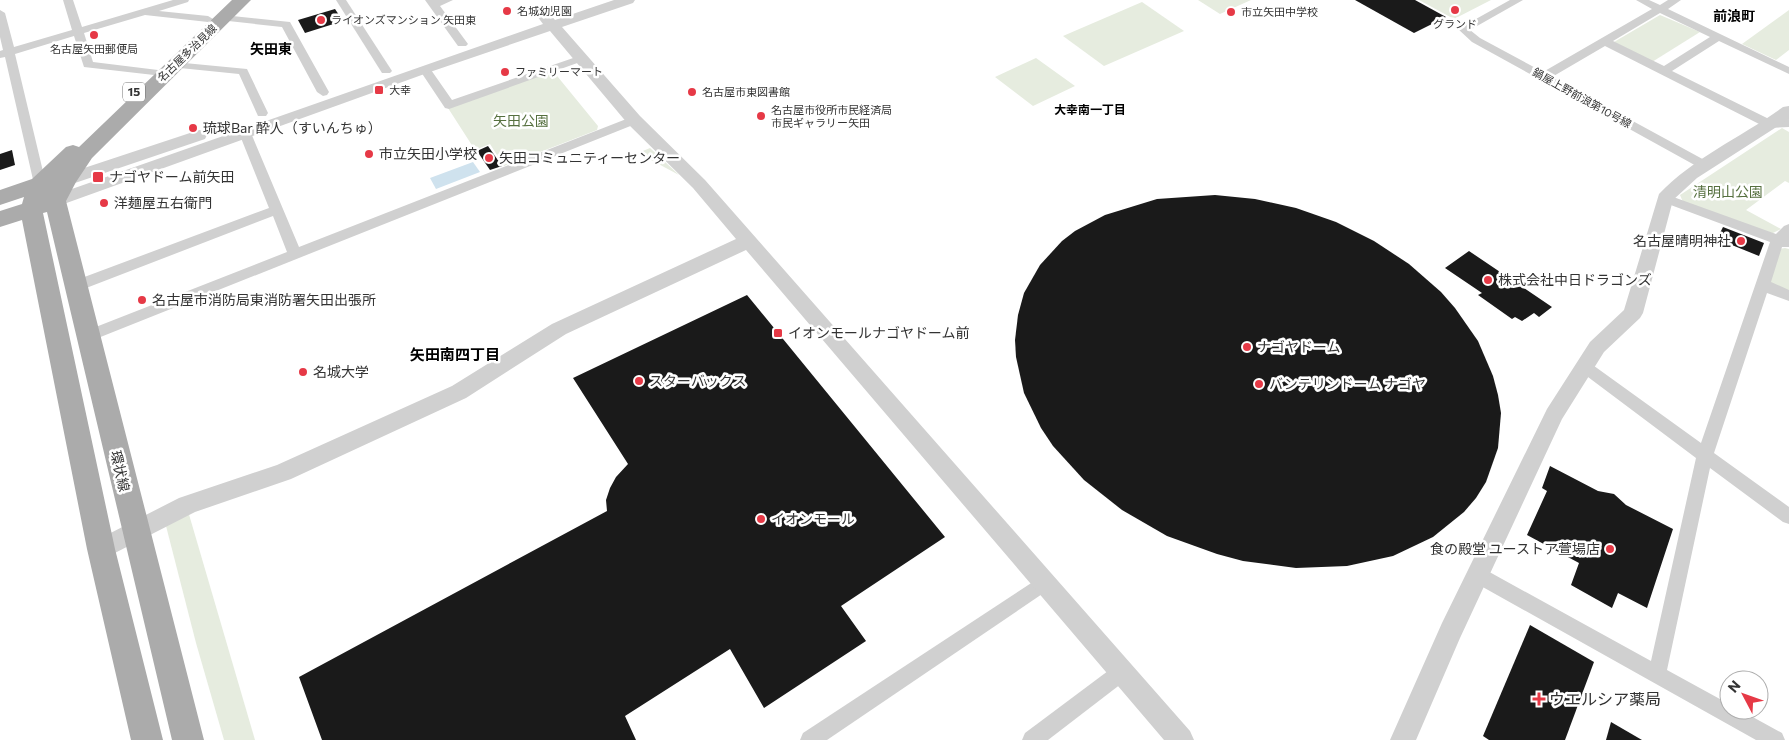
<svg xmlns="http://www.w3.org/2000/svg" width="1789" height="740" font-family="Commissioner,'Noto Sans JP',sans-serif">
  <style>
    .green { fill: #e6ecdf }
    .water { fill: #cfe2ee }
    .building { fill: #1a1a1a }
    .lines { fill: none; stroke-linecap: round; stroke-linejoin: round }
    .minor { fill: #d0d0d0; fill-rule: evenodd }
    .tertiary { fill: #d0d0d0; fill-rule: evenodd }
    .primary { fill: #ababab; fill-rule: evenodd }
    .poi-dot { fill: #e63946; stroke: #fff; stroke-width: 2 }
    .labels { text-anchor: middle; stroke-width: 5; stroke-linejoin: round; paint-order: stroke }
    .far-poi-label { font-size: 11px; fill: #333; stroke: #fff; text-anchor: start }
    .far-street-label { font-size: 11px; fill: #333; stroke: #fff }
    .shield { fill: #fff; stroke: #707070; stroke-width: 1 }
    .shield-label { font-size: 12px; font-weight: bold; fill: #333 }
    .far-neighbourhood-label { font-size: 12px; font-weight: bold; fill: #000; stroke: #fff }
    .far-quarter-label { font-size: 14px; font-weight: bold; fill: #000; stroke: #fff }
    .park-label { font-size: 14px; fill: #56703f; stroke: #fff }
    .poi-label { font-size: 14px; fill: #333; stroke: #fff; text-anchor: start }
    .street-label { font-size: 14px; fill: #333; stroke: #fff }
    .neighbourhood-label { font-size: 15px; font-weight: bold; fill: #000; stroke: #fff }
    .near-poi-label { font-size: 16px; fill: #333; stroke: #fff; text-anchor: start }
  </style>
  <rect width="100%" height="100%" fill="#fff"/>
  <g class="green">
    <polygon points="1198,0 1251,0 1220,14"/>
    <polygon points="1419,0 1491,0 1454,19"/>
    <polygon points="1142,2 1184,31 1104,66 1063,36"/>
    <polygon points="1789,10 1789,50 1776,60 1742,44"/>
    <polygon points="1660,15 1700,32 1652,62 1614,42"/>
    <polygon points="1036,58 1075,86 1033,106 995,77"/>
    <polygon points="553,71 598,126 597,130 504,166 490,144 475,150 448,108"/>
    <polygon points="1782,128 1789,132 1789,183 1785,181 1746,210 1781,229 1771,234 1683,202 1680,195"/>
    <polygon points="650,148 679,175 638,153"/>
    <polygon points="1785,248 1789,249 1789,292 1773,286 1769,281 1779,249"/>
    <polygon points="188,511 255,740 224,740 196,643 165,522"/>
  </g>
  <polygon class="water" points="473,162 480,172 436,189 430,178"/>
  <g class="building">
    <polygon points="1355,0 1415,0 1446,17 1414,33"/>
    <polygon points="335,9 343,21 305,33 298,20"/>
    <polygon points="488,146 502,166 490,170 477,151"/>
    <polygon points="12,150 15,165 0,170 0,154"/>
    <polygon points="1215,195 1255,199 1296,208 1336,222 1374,241 1409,264 1441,292 1455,308 1478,341 1493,376 1498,395 1501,413 1498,448 1486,482 1476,498 1464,512 1433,537 1393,556 1347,566 1296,568 1243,561 1217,554 1167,536 1122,510 1084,480 1053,446 1041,428 1024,393 1016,357 1015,340 1018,315 1024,293 1040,265 1062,241 1075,231 1105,215 1157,199"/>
    <polygon points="1723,227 1764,243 1759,256 1717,239"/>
    <polygon points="1469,251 1552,307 1539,317 1534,313 1522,321 1515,317 1512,319 1478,295 1482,293 1445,268"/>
    <polygon points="747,295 945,537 841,606 866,641 764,708 730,649 625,716 636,740 322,740 299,677 607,511 606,500 610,488 616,477 628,464 573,378"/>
    <polygon points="1550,466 1598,491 1614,494 1626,505 1673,529 1647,608 1618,593 1612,608 1571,585 1579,563 1527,535 1547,491 1542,488"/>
    <polygon points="1530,625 1594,662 1565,740 1489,740 1483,736"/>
    <polygon points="1611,722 1642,740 1606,740"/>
  </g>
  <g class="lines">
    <g class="minor">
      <polygon points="63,0 73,0 82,27 173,0 189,0 188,2 159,11 208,16 213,19 208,22 145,15 84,33 93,62 158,70 160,72 158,74 154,75 84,67 74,36 15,54 46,184 40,188 34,184 5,57 0,58 0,51 3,50 0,37 0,10 5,13 14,47 72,30"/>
      <polygon points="336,0 346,0 392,71 390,73 382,73"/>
      <polygon points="425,0 453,0 440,6 468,44 466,46 458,46"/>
      <path d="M 1510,0 L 1523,0 L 1470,30 L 1480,38 L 1543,72 L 1652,9 L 1636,0 L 1649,0 L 1660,5 L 1668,0 L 1681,0 L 1668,9 L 1789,67 L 1789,74 L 1719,41 L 1672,71 L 1773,121 L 1789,119 L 1789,127 L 1767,128 L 1605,46 L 1552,77 L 1708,162 L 1710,165 L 1708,168 L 1700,168 L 1472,42 L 1458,29 ZM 1660,13 L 1710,37 L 1664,66 L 1613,41 Z"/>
      <polygon points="223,15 290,22 329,92 327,95 323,96 317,92 282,27 219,20 218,18"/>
      <polygon points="579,56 585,59 583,61 449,109 445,108 419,69 421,67 429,67 452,100"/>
      <polygon points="174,62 247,69 268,113 266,116 258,116 239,74 170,67 168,65"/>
      <polygon points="634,116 640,120 638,123 93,340 88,342 83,340 81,336 83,332 287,252 273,216 81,290 76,291 71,290 69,286 71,282 269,208 239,133 241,130 245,129 251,133 299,247"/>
      <polygon points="1665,194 1776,234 1784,226 1789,224 1789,247 1782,247 1771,282 1789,290 1789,301 1767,293 1714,453 1789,507 1789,524 1783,522 1710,468 1667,670 1729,704 1729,710 1740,710 1782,733 1785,740 1756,740 1472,581 1469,575 1472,569 1478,567 1484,569 1651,661 1696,458 1580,371 1578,367 1580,363 1585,361 1590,363 1701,443 1770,242 1660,201 1659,198 1660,195"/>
      <polygon points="1045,574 1051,576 1054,582 1051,588 827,740 800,740 803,733"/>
      <polygon points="1123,662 1130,665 1132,671 1130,677 1048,740 1022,740 1025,733 1116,665"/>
    </g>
    <g class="tertiary">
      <polygon points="614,0 635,0 633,3 562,27 640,116 705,180 1190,731 1194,740 1164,740 746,250 566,334 466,398 291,479 195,512 109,556 101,559 93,556 90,549 93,542 179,498 277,465 452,386 552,324 736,239 693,188 628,124 550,31 430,72 61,205 55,207 49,205 46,201 49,197 543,24 537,16 539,13 549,13 555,20"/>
      <path d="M 1789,106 L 1789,119 L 1697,178 L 1673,200 L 1643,313 L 1640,318 L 1604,352 L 1562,419 L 1460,638 L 1416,740 L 1390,740 L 1442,623 L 1547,409 L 1590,342 L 1624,310 L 1659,194 C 1694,157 1742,137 1783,107 Z"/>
      <polygon points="199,130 205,131 207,135 205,139 72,184 66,186 60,184 58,180 60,176"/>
    </g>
    <polygon class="primary" points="232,0 251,0 92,158 76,182 66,201 204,740 172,740 47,212 43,213 115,549 163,740 131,740 87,549 22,220 0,227 0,211 22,204 24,197 0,205 0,190 32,179 66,147 73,145 79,147"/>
  </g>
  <g class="poi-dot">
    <circle cx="1455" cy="10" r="5"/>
    <circle cx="507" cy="11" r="5"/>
    <circle cx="1231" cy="12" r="5"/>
    <circle cx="321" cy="20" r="5"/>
    <circle cx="94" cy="35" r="5"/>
    <circle cx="505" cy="72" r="5"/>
    <rect x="374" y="85" width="10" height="10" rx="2.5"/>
    <circle cx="692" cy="92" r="5"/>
    <circle cx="761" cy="116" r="5"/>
    <circle cx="193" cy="128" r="5"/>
    <circle cx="369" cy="154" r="5"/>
    <circle cx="489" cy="158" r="5"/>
    <rect x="92" y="171" width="12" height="12" rx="2.5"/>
    <circle cx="104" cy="203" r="5"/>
    <circle cx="1741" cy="241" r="5"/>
    <circle cx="1488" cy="280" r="5"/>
    <circle cx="142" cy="300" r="5"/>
    <rect x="773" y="328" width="10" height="10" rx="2.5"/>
    <circle cx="1247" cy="347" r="5"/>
    <circle cx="303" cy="372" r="5"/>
    <circle cx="639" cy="381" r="5"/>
    <circle cx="1259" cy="384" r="5"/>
    <circle cx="761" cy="519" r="5"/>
    <circle cx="1610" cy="549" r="5"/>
    <path d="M1536.5 691.5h5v5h5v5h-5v5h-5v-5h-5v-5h5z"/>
  </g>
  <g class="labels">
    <g class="far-poi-label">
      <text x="517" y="15">名城幼児園</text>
      <text x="1241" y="16">市立矢田中学校</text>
      <text x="331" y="24">ライオンズマンション 矢田東</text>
      <text x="1455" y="28" text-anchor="middle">グランド</text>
      <text x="94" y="53" text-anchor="middle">名古屋矢田郵便局</text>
      <text x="515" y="76">ファミリーマート</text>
      <text x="389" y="94">大幸</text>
      <text x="702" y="96">名古屋市東図書館</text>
      <text x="771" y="114">名古屋市役所市民経済局<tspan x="771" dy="13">市民ギャラリー矢田</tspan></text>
    </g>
    <g class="far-street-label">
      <text transform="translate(187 53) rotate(-44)" y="4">名古屋多治見線</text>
      <text transform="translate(1582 98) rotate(29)" y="4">鍋屋上野前浪第10号線</text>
    </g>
    <rect class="shield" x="123" y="82.5" width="22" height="19" rx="4"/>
    <g class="shield-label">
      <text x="134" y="96">15</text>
    </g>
    <g class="far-neighbourhood-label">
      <text x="1090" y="114">大幸南一丁目</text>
    </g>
    <g class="far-quarter-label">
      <text x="1734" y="21">前浪町</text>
      <text x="271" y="54">矢田東</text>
    </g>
    <g class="park-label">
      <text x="521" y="126">矢田公園</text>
      <text x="1728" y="197">清明山公園</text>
    </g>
    <g class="poi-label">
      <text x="203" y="133">琉球Bar 酔人（すいんちゅ）</text>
      <text x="379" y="159">市立矢田小学校</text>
      <text x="499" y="163">矢田コミュニティーセンター</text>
      <text x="109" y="182">ナゴヤドーム前矢田</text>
      <text x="114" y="208">洋麺屋五右衛門</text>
      <text x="1731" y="246" text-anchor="end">名古屋晴明神社</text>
      <text x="1498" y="285">株式会社中日ドラゴンズ</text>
      <text x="152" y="305">名古屋市消防局東消防署矢田出張所</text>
      <text x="788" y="338">イオンモールナゴヤドーム前</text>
      <text x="1257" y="352">ナゴヤドーム</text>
      <text x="313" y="377">名城大学</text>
      <text x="649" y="386">スターバックス</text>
      <text x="1269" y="389">バンテリンドーム ナゴヤ</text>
      <text x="771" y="524">イオンモール</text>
      <text x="1600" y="554" text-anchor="end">食の殿堂 ユーストア萱場店</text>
    </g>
    <g class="street-label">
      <text transform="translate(120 471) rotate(77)" y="5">環状線</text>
    </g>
    <g class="neighbourhood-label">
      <text x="455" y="360">矢田南四丁目</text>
    </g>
    <g class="near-poi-label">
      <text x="1549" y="705">ウエルシア薬局</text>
    </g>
  </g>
  <g transform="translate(1744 695) rotate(311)"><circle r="24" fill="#ffffff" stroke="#adadad"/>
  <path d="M0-4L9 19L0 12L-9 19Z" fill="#e63946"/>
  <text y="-8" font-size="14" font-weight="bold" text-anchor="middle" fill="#333333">N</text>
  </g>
</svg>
